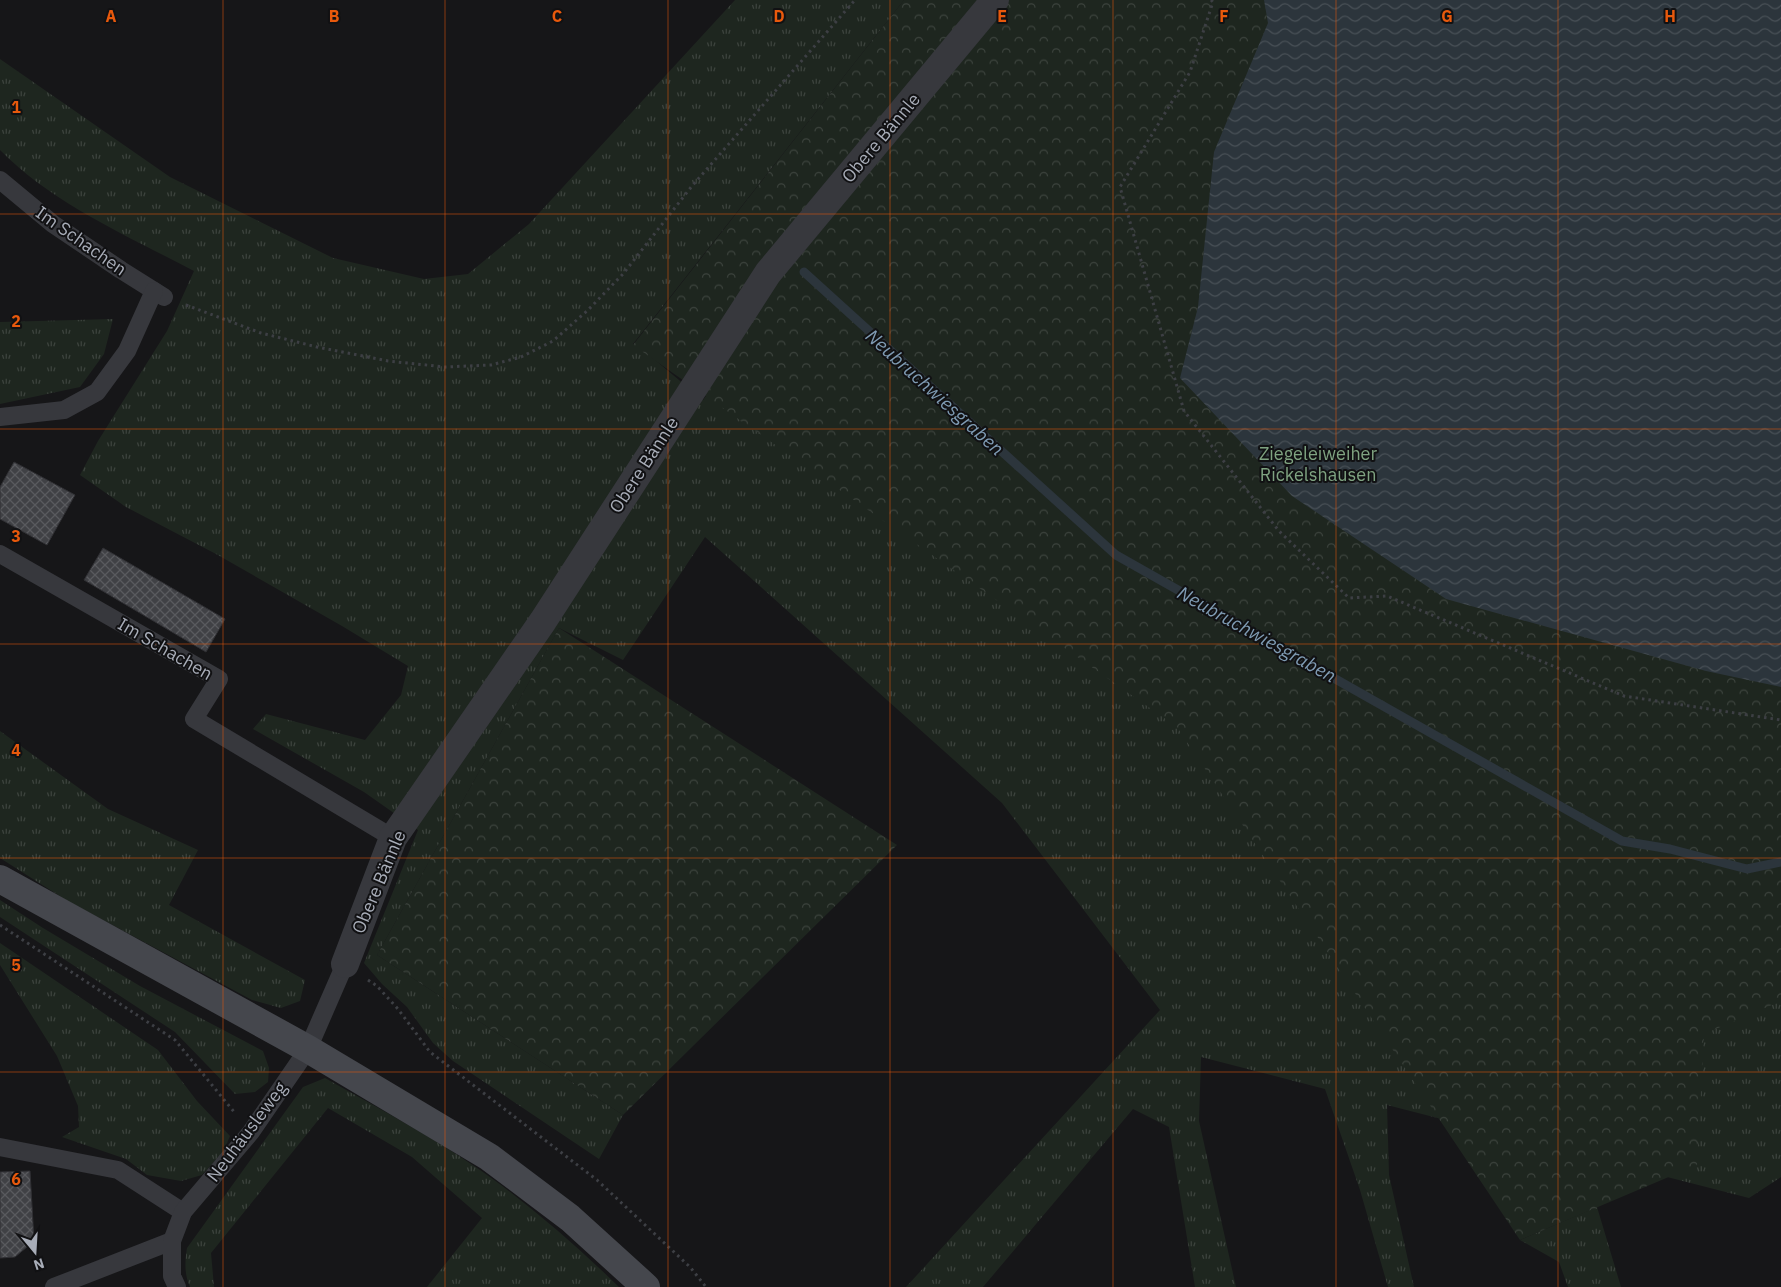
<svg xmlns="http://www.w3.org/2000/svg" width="1781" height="1287" font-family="'IBM Plex Sans',sans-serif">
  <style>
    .grass { fill: url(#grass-tufts) }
    .forest { fill: url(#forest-crowns) }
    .water { fill: url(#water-waves) }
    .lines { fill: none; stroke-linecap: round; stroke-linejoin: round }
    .stream { stroke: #2c353c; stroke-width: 9 }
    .building { fill: url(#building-cross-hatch); stroke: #303034 }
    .path { stroke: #3d3f44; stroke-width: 3; stroke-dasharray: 2.5 4; stroke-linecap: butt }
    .service { stroke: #37383d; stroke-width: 18 }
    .minor { stroke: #37383d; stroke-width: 28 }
    .secondary { stroke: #45474d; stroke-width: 28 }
    .grid { fill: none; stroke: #e8590c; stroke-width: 1; stroke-opacity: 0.55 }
    .labels { text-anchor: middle; stroke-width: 4; stroke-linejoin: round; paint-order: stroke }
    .street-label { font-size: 18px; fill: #a8adb8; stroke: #111113 }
    .park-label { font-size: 18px; fill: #7fa381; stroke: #111113 }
    .water-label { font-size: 19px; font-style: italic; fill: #7f9bb3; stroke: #111113 }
    .grid-label { font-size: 16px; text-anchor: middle; font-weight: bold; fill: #e8590c; stroke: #111113; stroke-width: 4; stroke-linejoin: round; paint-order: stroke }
  </style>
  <defs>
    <pattern id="grass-tufts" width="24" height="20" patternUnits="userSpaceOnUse" patternTransform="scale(1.25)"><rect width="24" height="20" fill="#1e261f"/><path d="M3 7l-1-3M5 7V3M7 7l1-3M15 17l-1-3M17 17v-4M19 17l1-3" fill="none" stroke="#3c433d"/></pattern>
    <pattern id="forest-crowns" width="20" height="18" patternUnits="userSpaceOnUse" patternTransform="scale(1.25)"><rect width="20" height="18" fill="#1e261f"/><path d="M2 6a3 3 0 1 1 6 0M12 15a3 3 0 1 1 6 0" fill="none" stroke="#3c433d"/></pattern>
    <pattern id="water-waves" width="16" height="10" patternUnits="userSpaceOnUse" patternTransform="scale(1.25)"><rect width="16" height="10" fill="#2c353c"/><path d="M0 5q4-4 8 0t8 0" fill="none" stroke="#485056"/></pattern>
    <pattern id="building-cross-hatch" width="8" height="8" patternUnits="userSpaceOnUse" patternTransform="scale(1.25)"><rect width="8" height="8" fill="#404145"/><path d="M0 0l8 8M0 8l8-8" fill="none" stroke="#595a5e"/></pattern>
  </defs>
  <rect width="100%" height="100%" fill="#161618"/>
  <g class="grass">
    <path d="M 735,0 L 904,0 L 633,344 L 655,360 L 703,400 L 788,279 L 1022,0 L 1781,0 L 1781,1177 L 1749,1198 L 1387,1105 L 1389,1175 L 1414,1287 L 1388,1287 L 1360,1190 L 1325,1089 L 1201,1057 L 1199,1121 L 1236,1287 L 1195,1287 L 1169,1127 L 1133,1109 L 983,1287 L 906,1287 L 1160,1010 L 1002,803 L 705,537 L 623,660 L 559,628 L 377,955 L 623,1115 L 599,1159 L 453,1061 L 433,1043 L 407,1007 L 382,984 L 364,963 L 418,830 L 364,792 L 253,729 L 266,714 L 365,740 L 401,695 L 408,666 L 342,626 L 216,554 L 126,507 L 80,475 L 98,441 L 167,331 L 194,271 C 128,236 53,204 0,150 L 0,59 L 170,177 L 333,258 L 424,279 L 468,274 L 529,224 Z"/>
    <polygon points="113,319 104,354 80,387 0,404 0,322"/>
    <polygon points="0,731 108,809 198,850 169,905 305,980 300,1001 281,1008 252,1000 66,900 0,858"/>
    <polygon points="0,900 43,928 140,986 263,1051 269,1068 268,1082 255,1092 235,1094 175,1032 0,917"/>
    <polygon points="0,943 158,1050 197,1101 230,1136 223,1152 202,1175 181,1181 147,1175 126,1159 62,1137 79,1127 78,1106 57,1056 0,965"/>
    <path d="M 325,1078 C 385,1112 446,1144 501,1185 C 543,1217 582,1251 619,1287 L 427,1287 L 482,1218 L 412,1157 L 328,1108 L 211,1253 L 214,1287 L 190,1287 C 184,1274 185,1261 187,1248 L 303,1087 Z"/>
    <polygon points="1597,1207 1621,1287 1568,1287 1559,1262 1520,1240"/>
  </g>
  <g class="forest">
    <polygon points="904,0 1264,0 1268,23 1214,152 1198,307 1180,378 1706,671 1781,687 1781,1001 1704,1034 1697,1165 1520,1240 1177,727 633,345"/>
    <polygon points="559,628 897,845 623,1115 377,955"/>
  </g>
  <polygon class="water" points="1264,0 1781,0 1781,687 1706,671 1446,599 1292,496 1180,378 1198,307 1214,152 1268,23"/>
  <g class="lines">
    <polyline class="stream" points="804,272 1116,555 1622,841 1670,849 1747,869 1781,862"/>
  </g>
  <g class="building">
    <polygon points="14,462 75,495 47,545 0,519 0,487"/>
    <polygon points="103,548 225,619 206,652 84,580"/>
    <polygon points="30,1171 34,1241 15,1257 0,1258 0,1172"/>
  </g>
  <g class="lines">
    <g class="path">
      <polyline points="1211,0 1213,2 1190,72 1120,187 1184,411 1279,531 1349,598 1387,596 1624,696 1781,720"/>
      <polyline points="186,305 261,333 317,347 388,361 445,367 491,365 521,357 553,341 588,310 623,274 692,186 855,0"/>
      <polyline points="0,925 175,1040 235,1113"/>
      <polyline points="368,980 377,986 398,1009 430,1052 597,1180 690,1267 706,1287"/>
    </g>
    <g class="service">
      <polyline points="0,180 53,224 121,270 164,297"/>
      <polyline points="0,417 64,410 97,392 127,351 154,291"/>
      <polyline points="0,554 219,679 194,719 393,838"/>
      <polyline points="0,1147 118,1170 183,1212"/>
      <polyline points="54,1287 172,1241"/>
      <polyline points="177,1287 172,1276 172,1241 183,1212 251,1132 308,1049 345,964"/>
    </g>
    <polyline class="minor" points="345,964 393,838 543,621 768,273 995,0"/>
    <polyline class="secondary" points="0,879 308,1049 489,1157 570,1218 646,1287"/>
  </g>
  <path class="grid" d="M 223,0 L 223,1287M 445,0 L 445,1287M 668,0 L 668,1287M 890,0 L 890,1287M 1113,0 L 1113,1287M 1336,0 L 1336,1287M 1558,0 L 1558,1287M 0,214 L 1781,214M 0,429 L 1781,429M 0,644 L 1781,644M 0,858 L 1781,858M 0,1072 L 1781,1072"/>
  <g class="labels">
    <g class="street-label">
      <text transform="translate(881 138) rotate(-50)" y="6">Obere Bännle</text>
      <text transform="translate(81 241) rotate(35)" y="6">Im Schachen</text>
      <text transform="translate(644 465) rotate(-57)" y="6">Obere Bännle</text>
      <text transform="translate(165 649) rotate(30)" y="6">Im Schachen</text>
      <text transform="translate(379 882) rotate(-67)" y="6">Obere Bännle</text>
      <text transform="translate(247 1132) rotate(-53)" y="6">Neuhäusleweg</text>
    </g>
    <g class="park-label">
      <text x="1318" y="460">Ziegeleiweiher<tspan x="1318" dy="21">Rickelshausen</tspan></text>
    </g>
    <g class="water-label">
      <text transform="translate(935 392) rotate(42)" y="7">Neubruchwiesgraben</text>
      <text transform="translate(1257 634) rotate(29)" y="7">Neubruchwiesgraben</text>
    </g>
  </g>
  <g class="grid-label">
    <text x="111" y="22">A</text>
    <text x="334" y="22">B</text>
    <text x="557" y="22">C</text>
    <text x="779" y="22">D</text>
    <text x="1002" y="22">E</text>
    <text x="1224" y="22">F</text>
    <text x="1447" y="22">G</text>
    <text x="1670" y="22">H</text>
    <text x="16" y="113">1</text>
    <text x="16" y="327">2</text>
    <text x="16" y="542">3</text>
    <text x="16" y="756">4</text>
    <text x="16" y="971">5</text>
    <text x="16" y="1185">6</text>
  </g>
  <g transform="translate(35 1252) rotate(162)" stroke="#111113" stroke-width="4" paint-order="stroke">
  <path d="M0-4L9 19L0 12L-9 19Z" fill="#a8adb8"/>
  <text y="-8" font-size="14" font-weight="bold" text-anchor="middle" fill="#a8adb8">N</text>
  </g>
</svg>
